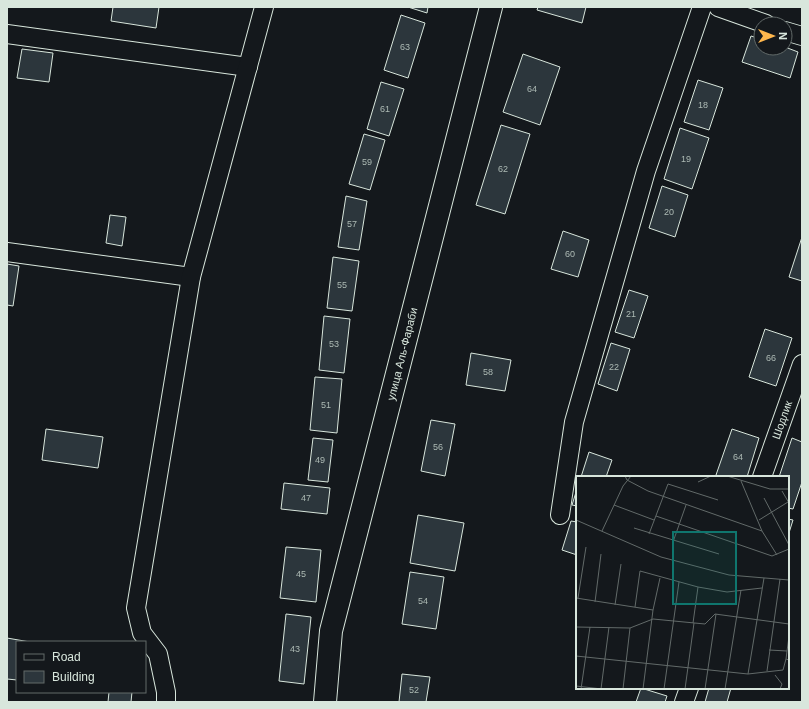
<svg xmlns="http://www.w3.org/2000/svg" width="809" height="709" font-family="Helvetica,sans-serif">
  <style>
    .building { fill: #2c363c; stroke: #d8e6dc }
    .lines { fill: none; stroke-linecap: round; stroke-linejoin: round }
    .minor-casing { stroke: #d8e6dc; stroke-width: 20 }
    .major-casing { stroke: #d8e6dc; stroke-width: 24 }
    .minor { stroke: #14181c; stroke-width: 18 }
    .major { stroke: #14181c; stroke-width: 22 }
    .labels { text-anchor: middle; stroke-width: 3; stroke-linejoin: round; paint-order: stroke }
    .number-label { font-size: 9px; fill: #adbab4 }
    .street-label { font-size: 11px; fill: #d8e6dc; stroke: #14181c }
    .inset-road { fill: none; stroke: #626a69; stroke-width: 1 }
    .view { fill: #0f766e; fill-opacity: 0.15; stroke: #0f766e; stroke-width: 2 }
    .inset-edge { fill: none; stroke: #d8e6dc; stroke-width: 2 }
  </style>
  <rect width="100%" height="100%" fill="#14181c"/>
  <g class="building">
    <polygon points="113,7 159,7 156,28 111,21"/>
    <polygon points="408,7 428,7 427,13"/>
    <polygon points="538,7 586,7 582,23 537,10"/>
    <polygon points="401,15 425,23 408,78 384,70"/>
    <polygon points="751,36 761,39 761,48 785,47 798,52 790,78 742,62"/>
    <polygon points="22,49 53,53 49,82 17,78"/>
    <polygon points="523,54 560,67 540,125 503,112"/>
    <polygon points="698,80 723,88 709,130 684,122"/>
    <polygon points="381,82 404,89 389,136 367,129"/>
    <polygon points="501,125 530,134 505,214 476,205"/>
    <polygon points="680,128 709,138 692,189 664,179"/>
    <polygon points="364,134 385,140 370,190 349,184"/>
    <polygon points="662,186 688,195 675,237 649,228"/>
    <polygon points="346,196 367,201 359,250 338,247"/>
    <polygon points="110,215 126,217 122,246 106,243"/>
    <polygon points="563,231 589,240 578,277 551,269"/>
    <polygon points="802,237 802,281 789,277"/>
    <polygon points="333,257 359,261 352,311 327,308"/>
    <polygon points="7,264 19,266 13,306 7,305"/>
    <polygon points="629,290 648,296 634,338 615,332"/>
    <polygon points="324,316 350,319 344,373 319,370"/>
    <polygon points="765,329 792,338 776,386 749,377"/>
    <polygon points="611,343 630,349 617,391 598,384"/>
    <polygon points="471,353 511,360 505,391 466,385"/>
    <polygon points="315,377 342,379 337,433 310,430"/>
    <polygon points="431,420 455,424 445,476 421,471"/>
    <polygon points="46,429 103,437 98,468 42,460"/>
    <polygon points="732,429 759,438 747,477 721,477 716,475"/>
    <polygon points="313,438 333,440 328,482 308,480"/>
    <polygon points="792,438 802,442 802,482 793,509 788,508 788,477 779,477"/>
    <polygon points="589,452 612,460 606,477 581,477"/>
    <polygon points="284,483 330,488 327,514 281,509"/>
    <polygon points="577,489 577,506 572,505"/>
    <polygon points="418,515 464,523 455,571 410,563"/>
    <polygon points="788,519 793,520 788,536"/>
    <polygon points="571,521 577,522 577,555 562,550"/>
    <polygon points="286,547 321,550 316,602 280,598"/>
    <polygon points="410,572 444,577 436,629 402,624"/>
    <polygon points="286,614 311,617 304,684 279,681"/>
    <polygon points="7,638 30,642 17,642 17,680 7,679"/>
    <polygon points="402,674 430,677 426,702 399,702"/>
    <polygon points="641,688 667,696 665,702 636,702"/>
    <polygon points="709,688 731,688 727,702 705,702"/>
    <polygon points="109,692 132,692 131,702 108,702"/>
  </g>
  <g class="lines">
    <defs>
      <g id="minor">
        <polyline points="718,7 766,24"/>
        <polyline points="785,31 802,36"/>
        <polyline points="7,34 248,67"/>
        <polyline points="7,252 191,277"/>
        <polyline points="762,477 802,364"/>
        <polyline points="560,515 574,422 646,171 702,7"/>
        <polyline points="166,702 166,692 158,654 142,633 136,608 191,277 264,7"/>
        <polyline points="684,702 689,688"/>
      </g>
      <polyline id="major" points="325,702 331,631 491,7"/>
    </defs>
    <use href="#minor" class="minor-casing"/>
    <use href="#major" class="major-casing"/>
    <use href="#minor" class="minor"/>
    <use href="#major" class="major"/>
  </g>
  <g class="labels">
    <g class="number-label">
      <text x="405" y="50">63</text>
      <text x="532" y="92">64</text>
      <text x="703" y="108">18</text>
      <text x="385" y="112">61</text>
      <text x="686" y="162">19</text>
      <text x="367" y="165">59</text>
      <text x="503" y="172">62</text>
      <text x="669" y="215">20</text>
      <text x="352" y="227">57</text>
      <text x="570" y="257">60</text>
      <text x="342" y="288">55</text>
      <text x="631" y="317">21</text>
      <text x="334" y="347">53</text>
      <text x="771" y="361">66</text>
      <text x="614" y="370">22</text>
      <text x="488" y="375">58</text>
      <text x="326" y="408">51</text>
      <text x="438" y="450">56</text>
      <text x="738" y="460">64</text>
      <text x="320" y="463">49</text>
      <text x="306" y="501">47</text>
      <text x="301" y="577">45</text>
      <text x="423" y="604">54</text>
      <text x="295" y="652">43</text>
      <text x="414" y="693">52</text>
    </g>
    <g class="street-label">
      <text transform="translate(402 354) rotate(-76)" y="4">улица Аль-Фараби</text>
      <text transform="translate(782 420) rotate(-71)" y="4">Шодлик</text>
    </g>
  </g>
  <g transform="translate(576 476)">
    <rect width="213" height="213" fill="#14181c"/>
    <path class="inset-road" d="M 49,0 L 51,4 L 72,15 L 186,55M 151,0 L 194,13 L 213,13M 165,5 L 186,55 L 201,79M 122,6 L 135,0M 206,15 L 213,27M 188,22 L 213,69M 38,29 L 78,44M 80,40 L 196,80 L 213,73M 0,44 L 85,81 L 153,99 L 213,104M 183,44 L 212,26M 58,52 L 143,78M 26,55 L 47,10 L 55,0M 73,58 L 92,8 L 142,24M 97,66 L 110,29M 0,122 L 77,134M 2,122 L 10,71M 19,126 L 25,78M 39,129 L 45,88M 59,131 L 64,95 L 122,111 L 151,116 L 186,112M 117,147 L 122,111M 0,151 L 54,152 L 77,143 L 129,148 L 139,138 L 213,148M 193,174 L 211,175M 0,180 L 172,198 L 207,194 L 210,183 L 213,184M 210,183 L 213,160M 191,195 L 204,103M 172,198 L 188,102M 199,199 L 206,208 L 204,213M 0,210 L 26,213M 5,213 L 14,151M 25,213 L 33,151M 47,213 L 54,152M 67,213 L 77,134 L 84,102M 88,213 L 103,106M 109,213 L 118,147M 129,213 L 140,138M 149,213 L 165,114"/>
    <path class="view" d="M 97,56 L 160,56 L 160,128 L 97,128 Z"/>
    <rect width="213" height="213" class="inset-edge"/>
  </g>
  <rect width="809" height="709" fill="none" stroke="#d8e6dc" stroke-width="16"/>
  <rect x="16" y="641" width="130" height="52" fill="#14181c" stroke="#626a69"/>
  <rect x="24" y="654" width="20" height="6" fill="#14181c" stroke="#626a69"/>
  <text x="52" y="661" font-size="12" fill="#d8e6dc">Road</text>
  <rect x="24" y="671" width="20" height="12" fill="#2c363c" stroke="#626a69"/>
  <text x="52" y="681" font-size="12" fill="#d8e6dc">Building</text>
  <g transform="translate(773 36) rotate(90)"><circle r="19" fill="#14181c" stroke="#626a69"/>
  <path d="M0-3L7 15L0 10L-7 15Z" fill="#ffb74d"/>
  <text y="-6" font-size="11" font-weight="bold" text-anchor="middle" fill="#d8e6dc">N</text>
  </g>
</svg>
